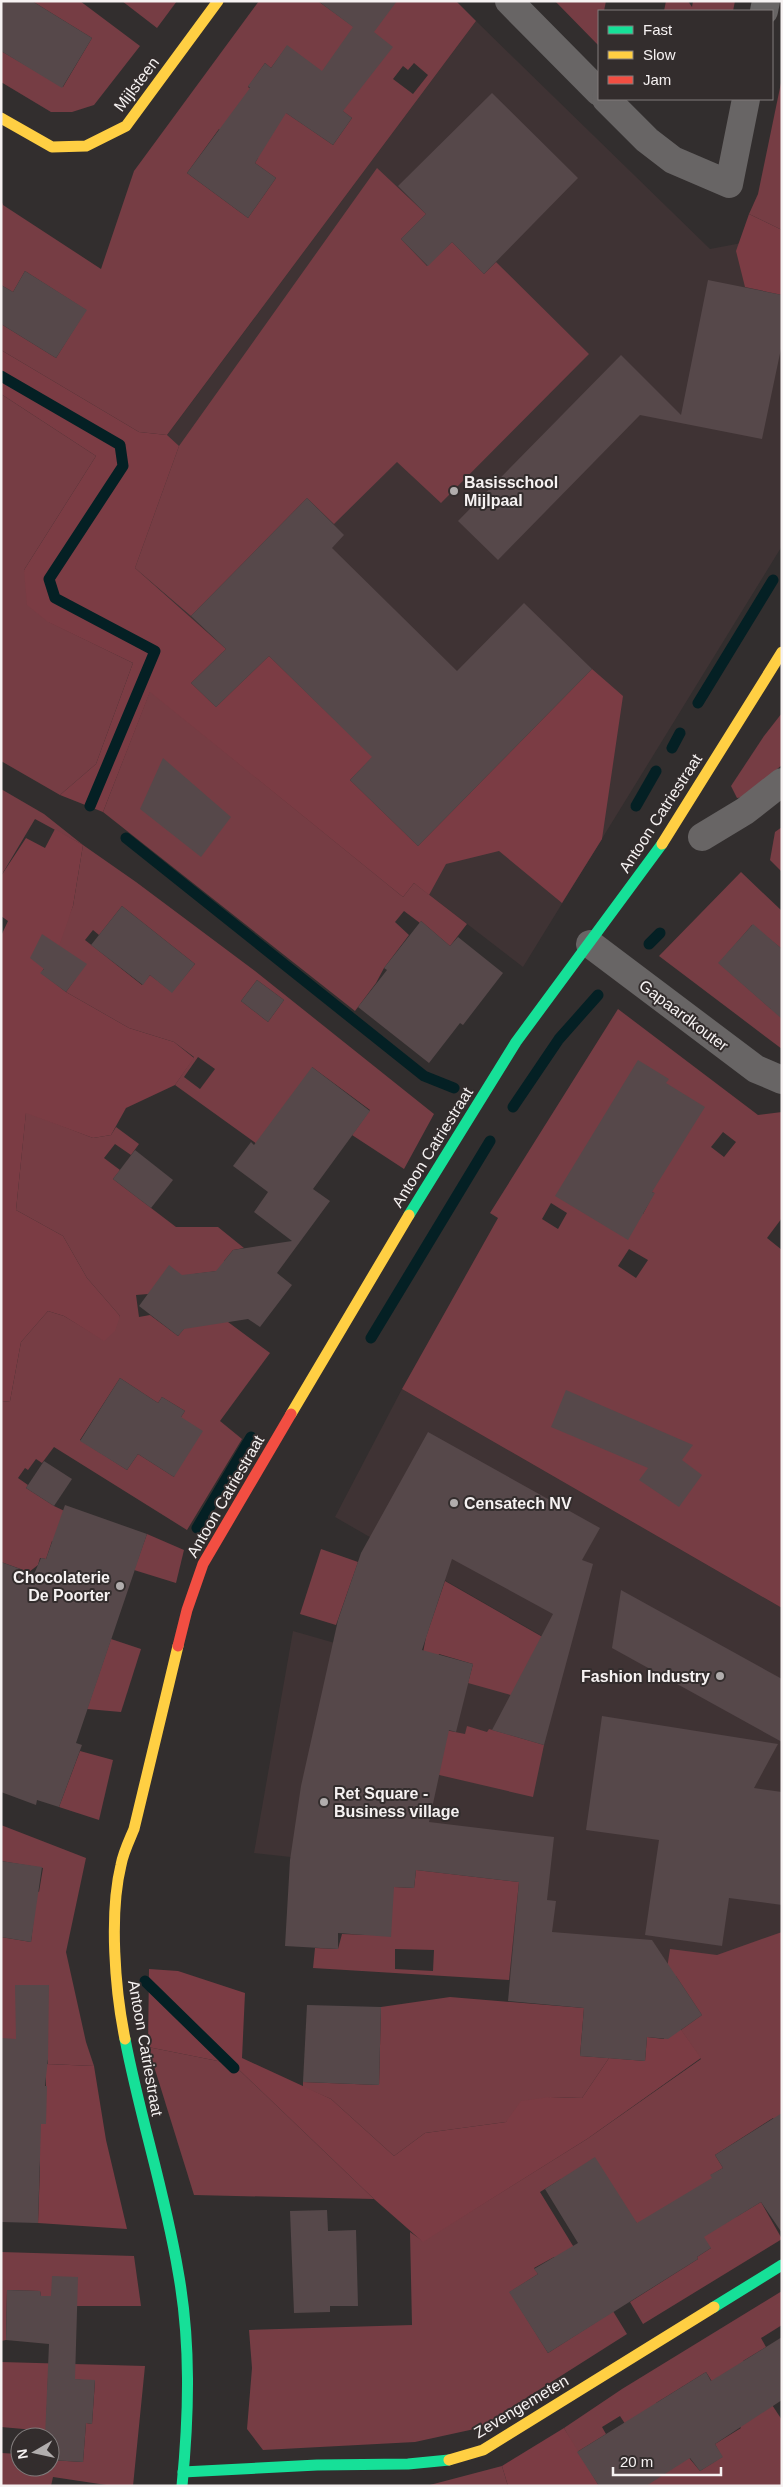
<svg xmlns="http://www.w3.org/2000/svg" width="783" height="2487" font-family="Arial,sans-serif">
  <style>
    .built { fill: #3f3334 }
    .green { fill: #763d44; fill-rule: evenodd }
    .forest { fill: #7b3c44 }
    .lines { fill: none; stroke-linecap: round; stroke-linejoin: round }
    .stream { stroke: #042024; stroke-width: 11 }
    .building { fill: #56484a }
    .street { stroke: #686565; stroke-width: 28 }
    .fast { stroke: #16e098; stroke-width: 11 }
    .slow { stroke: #ffcf43; stroke-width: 11 }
    .jam { stroke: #f24e42; stroke-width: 11 }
    .poi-dot { fill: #b1adad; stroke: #332d2d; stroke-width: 2 }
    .labels { text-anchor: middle; stroke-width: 4; stroke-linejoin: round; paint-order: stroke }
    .street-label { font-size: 16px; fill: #f6f2f2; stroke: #332d2d }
    .poi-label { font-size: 16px; font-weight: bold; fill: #f6f2f2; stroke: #332d2d; text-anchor: start }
  </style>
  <rect width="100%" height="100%" fill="#322e2e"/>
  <g class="built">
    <polygon points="476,21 710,249 747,242 782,265 782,546 523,967 414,883 389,887 333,840 59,580"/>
    <polygon points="402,1389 782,1608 782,2069 701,2058 652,1988 509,1980 518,1882 254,1853 293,1631 554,1706 566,1650 335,1517"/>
  </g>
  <g class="green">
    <polygon points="32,1 80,1 140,46 94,105 72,112 51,112 1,82 1,51 63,87 92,38"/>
    <polygon points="122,1 177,1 157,28"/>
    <path d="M 259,1 L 318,1 L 369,38 L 380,1 L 456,1 L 476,21 L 167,435 L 139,432 L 1,350 L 1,324 L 56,358 L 86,310 L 25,271 L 13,292 L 1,285 L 1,200 L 3,205 L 101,269 L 134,171 ZM 287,46 L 328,100 L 352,118 L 333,145 L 248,87 L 265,63 L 271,68 ZM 414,63 L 428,75 L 413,94 L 393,79 L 403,66 L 408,70 ZM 219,129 L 258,158 L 255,163 L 276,178 L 248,218 L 187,173 Z"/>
    <polygon points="555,1 606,1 604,11 599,11 599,46"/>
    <polygon points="666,1 688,1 692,7 693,1 735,1 733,11 664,11"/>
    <polygon points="782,78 782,230 749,214 758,194"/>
    <polygon points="377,168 426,214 401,239 427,266 452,242 484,274 496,262 589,354 441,503 397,462 334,524 307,498 191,616 135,568 179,446"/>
    <polygon points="1,394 96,456 24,570 49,622 133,663 96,764 60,795 1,761"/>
    <polygon points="150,691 403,897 414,883 467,924 450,946 421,921 420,923 404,911 395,922 409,935 384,968 376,983 355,1011 103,812"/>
    <polygon points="782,713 782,765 743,797 737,798 731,786 764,736"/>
    <path d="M 1,789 L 44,814 L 83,845 L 136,882 L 255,971 L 434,1114 L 404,1169 L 352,1135 L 370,1110 L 312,1067 L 311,1183 L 175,1085 L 194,1057 L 174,1042 L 129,1028 L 66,992 L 76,978 L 50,960 L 73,906 L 83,845 L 35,819 L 1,876 ZM 122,906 L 195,964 L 172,992 L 150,975 L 142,985 L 85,940 L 93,930 L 99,935 ZM 257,980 L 284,1000 L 268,1022 L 241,1001 ZM 198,1057 L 215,1069 L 200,1089 L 184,1077 Z"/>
    <polygon points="782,827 782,872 770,860 775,832"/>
    <polygon points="741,872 782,911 782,949 752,925 719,963 771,1009 782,997 782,1049 659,956"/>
    <path d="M 618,1009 L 758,1115 L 782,1112 L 782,1218 L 767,1238 L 782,1250 L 782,1608 L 402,1389 L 498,1218 L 490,1213 ZM 723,1132 L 736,1142 L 724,1157 L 711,1147 ZM 584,1150 L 654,1193 L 643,1214 ZM 551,1203 L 567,1213 L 558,1229 L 542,1219 ZM 629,1249 L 648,1260 L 636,1278 L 618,1266 Z"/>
    <path d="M 26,1112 L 93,1138 L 111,1135 L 116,1127 L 139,1144 L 131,1155 L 115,1144 L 104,1158 L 120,1170 L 113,1179 L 176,1227 L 218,1227 L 244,1248 L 233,1250 L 224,1261 L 225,1270 L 194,1274 L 148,1294 L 136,1295 L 139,1317 L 150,1315 L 178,1336 L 191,1320 L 228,1322 L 270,1353 L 220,1421 L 242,1439 L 187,1530 L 54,1447 L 42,1463 L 36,1459 L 28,1470 L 25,1468 L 18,1478 L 28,1485 L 26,1488 L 54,1506 L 75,1516 L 66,1545 L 52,1541 L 46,1559 L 40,1558 L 38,1565 L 29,1572 L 1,1562 L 1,1402 L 10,1401 L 21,1342 L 48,1311 L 64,1316 L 104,1340 L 120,1316 L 87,1278 L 63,1236 L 16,1210 ZM 120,1378 L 158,1403 L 162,1397 L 185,1411 L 181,1417 L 174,1477 L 138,1454 L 127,1470 L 80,1440 Z"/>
    <polygon points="147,1534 184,1550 176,1583 134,1570"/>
    <polygon points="321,1549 358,1562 336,1625 300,1614"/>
    <polygon points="445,1581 567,1651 553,1707 468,1683 473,1664 439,1654 433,1672 420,1668 426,1637"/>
    <polygon points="111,1639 141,1649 121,1712 87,1709"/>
    <polygon points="467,1726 487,1732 489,1729 544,1745 533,1797 435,1774 445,1730 465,1734"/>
    <polygon points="80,1751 113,1760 99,1820 59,1807"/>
    <polygon points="1,1825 86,1858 66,1952 86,2042 94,2066 48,2064 48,2060 1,2038 1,1937 31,1942 37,1891 39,1892 43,1868 1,1861"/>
    <path d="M 416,1870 L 519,1882 L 509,1980 L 313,1968 L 315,1948 L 338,1949 L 342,1934 L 369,1935 L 394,1887 L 414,1888 ZM 395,1949 L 434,1950 L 433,1971 L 395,1969 Z"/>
    <path d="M 782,1932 L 782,2131 L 773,2118 L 715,2155 L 723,2168 L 711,2175 L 736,2217 L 761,2202 L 782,2239 L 643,2324 L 630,2302 L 698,2259 L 697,2257 L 711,2248 L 637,2223 L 561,2179 L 540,2192 L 627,2334 L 479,2428 L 415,2442 L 263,2450 L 247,2429 L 252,2368 L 249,2330 L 412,2325 L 410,2232 L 423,2241 L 587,2139 L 701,2059 L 681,2030 L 702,2015 L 676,1976 L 666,1975 L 670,1949 L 717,1955 ZM 554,2257 L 598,2321 L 548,2353 L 510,2292 L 538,2274 L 534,2268 Z"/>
    <polygon points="450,1997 584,2008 580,2056 609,2058 582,2098 550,2097 506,2122 425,2133 394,2156 331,2099 303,2087 303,2082 379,2085 381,2007"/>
    <polygon points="148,2047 233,2064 374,2199 194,2195"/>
    <polygon points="1,2252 134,2256 141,2306 77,2306 77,2297 41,2296 40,2291 7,2290 6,2340 1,2341"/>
    <path d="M 782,2291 L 782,2325 L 761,2338 L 766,2347 L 743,2361 L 782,2420 L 782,2486 L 646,2486 L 644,2453 L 620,2416 L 602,2427 L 606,2434 L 577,2452 L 564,2428 L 622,2389 ZM 706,2372 L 741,2428 L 715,2444 L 722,2457 L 700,2471 L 690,2459 L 656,2403 Z"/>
    <polygon points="1,2362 145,2366 133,2486 113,2486 53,2477 51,2486 1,2486 1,2453 20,2454 20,2467 50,2467 50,2460 83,2462 86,2423 92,2424 95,2381 48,2377 46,2431 1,2427"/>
    <polygon points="502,2466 508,2486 426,2486"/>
  </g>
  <g class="forest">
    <polygon points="749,214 782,230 782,295 745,287 736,251"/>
    <polygon points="1,350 139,432 167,435 179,446 135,568 226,649 191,683 216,707 269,656 338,723 397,732 350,780 418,846 592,669 623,696 602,839 562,903 499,851 446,864 429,895 414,883 403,897 150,692 103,812 60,795 96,764 133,663 48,622 27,605 24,570 96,456 1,394"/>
    <polygon points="55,829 83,845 73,906 59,946 41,973 66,992 129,1028 174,1042 194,1058 175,1085 126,1108 111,1135 93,1138 26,1113 16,1210 63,1236 87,1278 120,1316 115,1331 104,1341 64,1316 48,1311 21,1342 10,1401 1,1402 1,936 8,921 1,916 1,876 26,838 45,848"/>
    <polygon points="149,1969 178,1971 245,1993 242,2058 331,2099 394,2156 425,2133 506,2122 521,2101 550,2097 582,2098 609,2058 645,2061 647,2037 664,2039 666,2008 701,2058 587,2139 423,2242 374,2199 233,2064 148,2047"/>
    <polygon points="46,2064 94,2066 106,2140 127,2229 38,2223 40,2167 35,2123 46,2124"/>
    <polygon points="564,2428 599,2486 508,2486 502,2466"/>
  </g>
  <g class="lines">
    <g class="stream">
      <polyline points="1,376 120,445 123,466 49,579 55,598 155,651 90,806"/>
      <polyline points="698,703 773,580"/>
      <polyline points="672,748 680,733"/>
      <polyline points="636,806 656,771"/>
      <polyline points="126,838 424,1076 454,1088"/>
      <polyline points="649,944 660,933"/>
      <polyline points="513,1107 559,1039 598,995"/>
      <polyline points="371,1338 490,1141"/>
      <polyline points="197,1528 251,1437"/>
      <polyline points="145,1981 234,2068"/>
    </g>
  </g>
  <g class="building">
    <polygon points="1,1 32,1 92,38 62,88 1,51"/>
    <polygon points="318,1 397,1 374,32 393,47 343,111 352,118 333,145 286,113 255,163 276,178 248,218 187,173 250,88 248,86 265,63 271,68 287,45 322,71 353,27"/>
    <polygon points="492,93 578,178 484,274 452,242 428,266 401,239 426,214 398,186"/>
    <polygon points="25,271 87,310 56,358 1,324 1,285 13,292"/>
    <polygon points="708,280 782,295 782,344 762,439 640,415 498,560 458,521 621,355 681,415"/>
    <polygon points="307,498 344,535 332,548 457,671 524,603 592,669 418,846 350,780 372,757 269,656 216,707 191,683 226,649 191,616"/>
    <polygon points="163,758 231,817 201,857 140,809"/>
    <polygon points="122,906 195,964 172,993 150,975 143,985 91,945"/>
    <polygon points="421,921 450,946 458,937 503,973 463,1025 460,1023 429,1063 358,1007 387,970 384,968"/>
    <polygon points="753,924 782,949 782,1019 718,963"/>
    <polygon points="42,934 87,964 66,992 40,973 44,969 30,958"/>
    <polygon points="257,980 284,1000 268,1022 241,1001"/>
    <polygon points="638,1060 669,1079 666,1083 705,1107 652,1192 655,1193 628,1240 555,1196"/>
    <polygon points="312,1067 370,1111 313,1189 330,1201 277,1273 292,1285 260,1327 248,1319 184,1329 178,1336 139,1306 169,1265 182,1275 216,1271 233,1250 292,1241 254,1212 268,1192 233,1166 251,1142 254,1145"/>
    <polygon points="135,1150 173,1180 151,1208 113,1179"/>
    <polygon points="120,1378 158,1403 162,1397 185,1411 181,1417 203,1431 174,1477 138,1454 127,1470 80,1441"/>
    <polygon points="566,1390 693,1445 682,1460 702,1475 679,1507 639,1480 648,1468 551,1427"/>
    <polygon points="428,1432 600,1528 582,1560 593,1564 544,1745 492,1730 553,1614 452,1559 422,1650 473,1664 456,1732 449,1730 429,1822 554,1837 547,1900 556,1901 552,1932 652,1940 702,2015 668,2039 647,2037 645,2061 580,2056 584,2008 508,2001 519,1882 416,1870 414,1888 394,1887 391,1937 338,1933 338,1949 285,1946 290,1860 301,1786 338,1620 361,1553"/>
    <polygon points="44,1461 72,1479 54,1506 26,1488"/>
    <polygon points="65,1505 147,1534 76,1743 82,1745 59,1807 37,1800 36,1805 1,1792 1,1562 34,1574 41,1558 46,1559"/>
    <polygon points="621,1590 782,1679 782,1742 612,1648"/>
    <polygon points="602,1716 778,1744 754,1788 782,1792 782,1905 729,1898 722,1946 645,1935 659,1840 586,1830"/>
    <polygon points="1,1861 42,1867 31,1942 1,1937"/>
    <polygon points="15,1985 49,1985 48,2059 45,2086 47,2086 46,2124 41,2124 38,2223 1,2222 1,2038 16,2039"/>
    <polygon points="307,2005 381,2007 379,2085 303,2082"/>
    <polygon points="782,2113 782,2233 761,2202 704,2237 711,2248 697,2257 698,2259 548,2353 509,2292 538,2274 534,2269 578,2243 545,2189 595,2157 637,2223 712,2178 710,2175 723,2168 715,2155"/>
    <polygon points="327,2210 328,2231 356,2230 358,2306 330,2306 330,2312 294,2313 290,2211"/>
    <polygon points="52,2276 78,2277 75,2379 95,2380 92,2424 86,2423 83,2462 50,2460 50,2437 45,2437 49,2344 6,2340 7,2290 40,2291 41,2296 51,2296"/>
    <polygon points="782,2337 782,2400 715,2444 723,2457 700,2471 690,2458 646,2486 599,2486 577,2452 706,2372 711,2381"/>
  </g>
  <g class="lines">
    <g class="street">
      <polyline points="509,1 599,92"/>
      <polyline points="764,11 766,1"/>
      <polyline points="606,99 647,140 673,160 729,184 746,99"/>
      <polyline points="702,837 745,811 782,782"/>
      <polyline points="590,944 756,1069 782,1080"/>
    </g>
    <g class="fast">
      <polyline points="409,1215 516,1042 662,844"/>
      <path d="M 125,2039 C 140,2117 165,2193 178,2271 C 191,2342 189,2414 182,2486"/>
      <polyline points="714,2307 782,2265"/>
      <polyline points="183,2472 317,2465 408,2464 449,2460"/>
    </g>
    <g class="slow">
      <polyline points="1,118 52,147 86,146 126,126 218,1"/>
      <polyline points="662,844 782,652"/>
      <polyline points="291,1414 409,1215"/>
      <path d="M 125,2039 C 115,1990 109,1914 121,1865 C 123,1853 129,1841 134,1829 L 178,1646"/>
      <polyline points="449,2460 483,2450 714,2307"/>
    </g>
    <polyline class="jam" points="178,1646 187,1610 203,1564 291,1414"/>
  </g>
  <g class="poi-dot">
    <circle cx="454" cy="491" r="5"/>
    <circle cx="454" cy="1503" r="5"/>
    <circle cx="120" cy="1586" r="5"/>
    <circle cx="720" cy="1676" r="5"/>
    <circle cx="324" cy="1802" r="5"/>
  </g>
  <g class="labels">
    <g class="street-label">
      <text transform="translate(136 84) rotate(-53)" y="6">Mijlsteen</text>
      <text transform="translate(660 813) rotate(-57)" y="6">Antoon Catriestraat</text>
      <text transform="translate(684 1015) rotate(37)" y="6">Gapaardkouter</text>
      <text transform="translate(432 1147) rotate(-58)" y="6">Antoon Catriestraat</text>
      <text transform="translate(225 1496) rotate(-60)" y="6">Antoon Catriestraat</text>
      <text transform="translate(146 2048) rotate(80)" y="6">Antoon Catriestraat</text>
      <text transform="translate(521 2406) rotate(-31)" y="6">Zevengemeten</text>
    </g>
    <g class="poi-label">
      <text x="464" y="488">Basisschool<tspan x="464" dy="18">Mijlpaal</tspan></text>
      <text x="464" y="1509">Censatech NV</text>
      <text x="110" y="1583" text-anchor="end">Chocolaterie<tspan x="110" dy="18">De Poorter</tspan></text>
      <text x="710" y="1682" text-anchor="end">Fashion Industry</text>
      <text x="334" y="1799">Ret Square -<tspan x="334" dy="18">Business village</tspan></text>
    </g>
  </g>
  <rect width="783" height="2487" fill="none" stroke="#f6f2f2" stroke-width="5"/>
  <rect x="598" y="10" width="175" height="90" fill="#332d2d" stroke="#817c7c"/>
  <rect x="608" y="26" width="25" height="8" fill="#16e098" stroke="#817c7c"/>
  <text x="643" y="35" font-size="15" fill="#f6f2f2">Fast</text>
  <rect x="608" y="51" width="25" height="8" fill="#ffcf43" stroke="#817c7c"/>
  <text x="643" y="60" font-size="15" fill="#f6f2f2">Slow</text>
  <rect x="608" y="76" width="25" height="8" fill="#f24e42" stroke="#817c7c"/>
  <text x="643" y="85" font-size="15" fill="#f6f2f2">Jam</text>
  <g transform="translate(35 2452) rotate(261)"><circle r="24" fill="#332d2d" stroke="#817c7c"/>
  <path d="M0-4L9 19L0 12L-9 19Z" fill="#b1adad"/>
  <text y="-8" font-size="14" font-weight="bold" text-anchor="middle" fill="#f6f2f2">N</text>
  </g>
  <path d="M613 2467v8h108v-8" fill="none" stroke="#f6f2f2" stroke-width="2.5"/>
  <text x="620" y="2467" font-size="15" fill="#f6f2f2" stroke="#332d2d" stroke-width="4" paint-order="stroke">20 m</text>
</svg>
